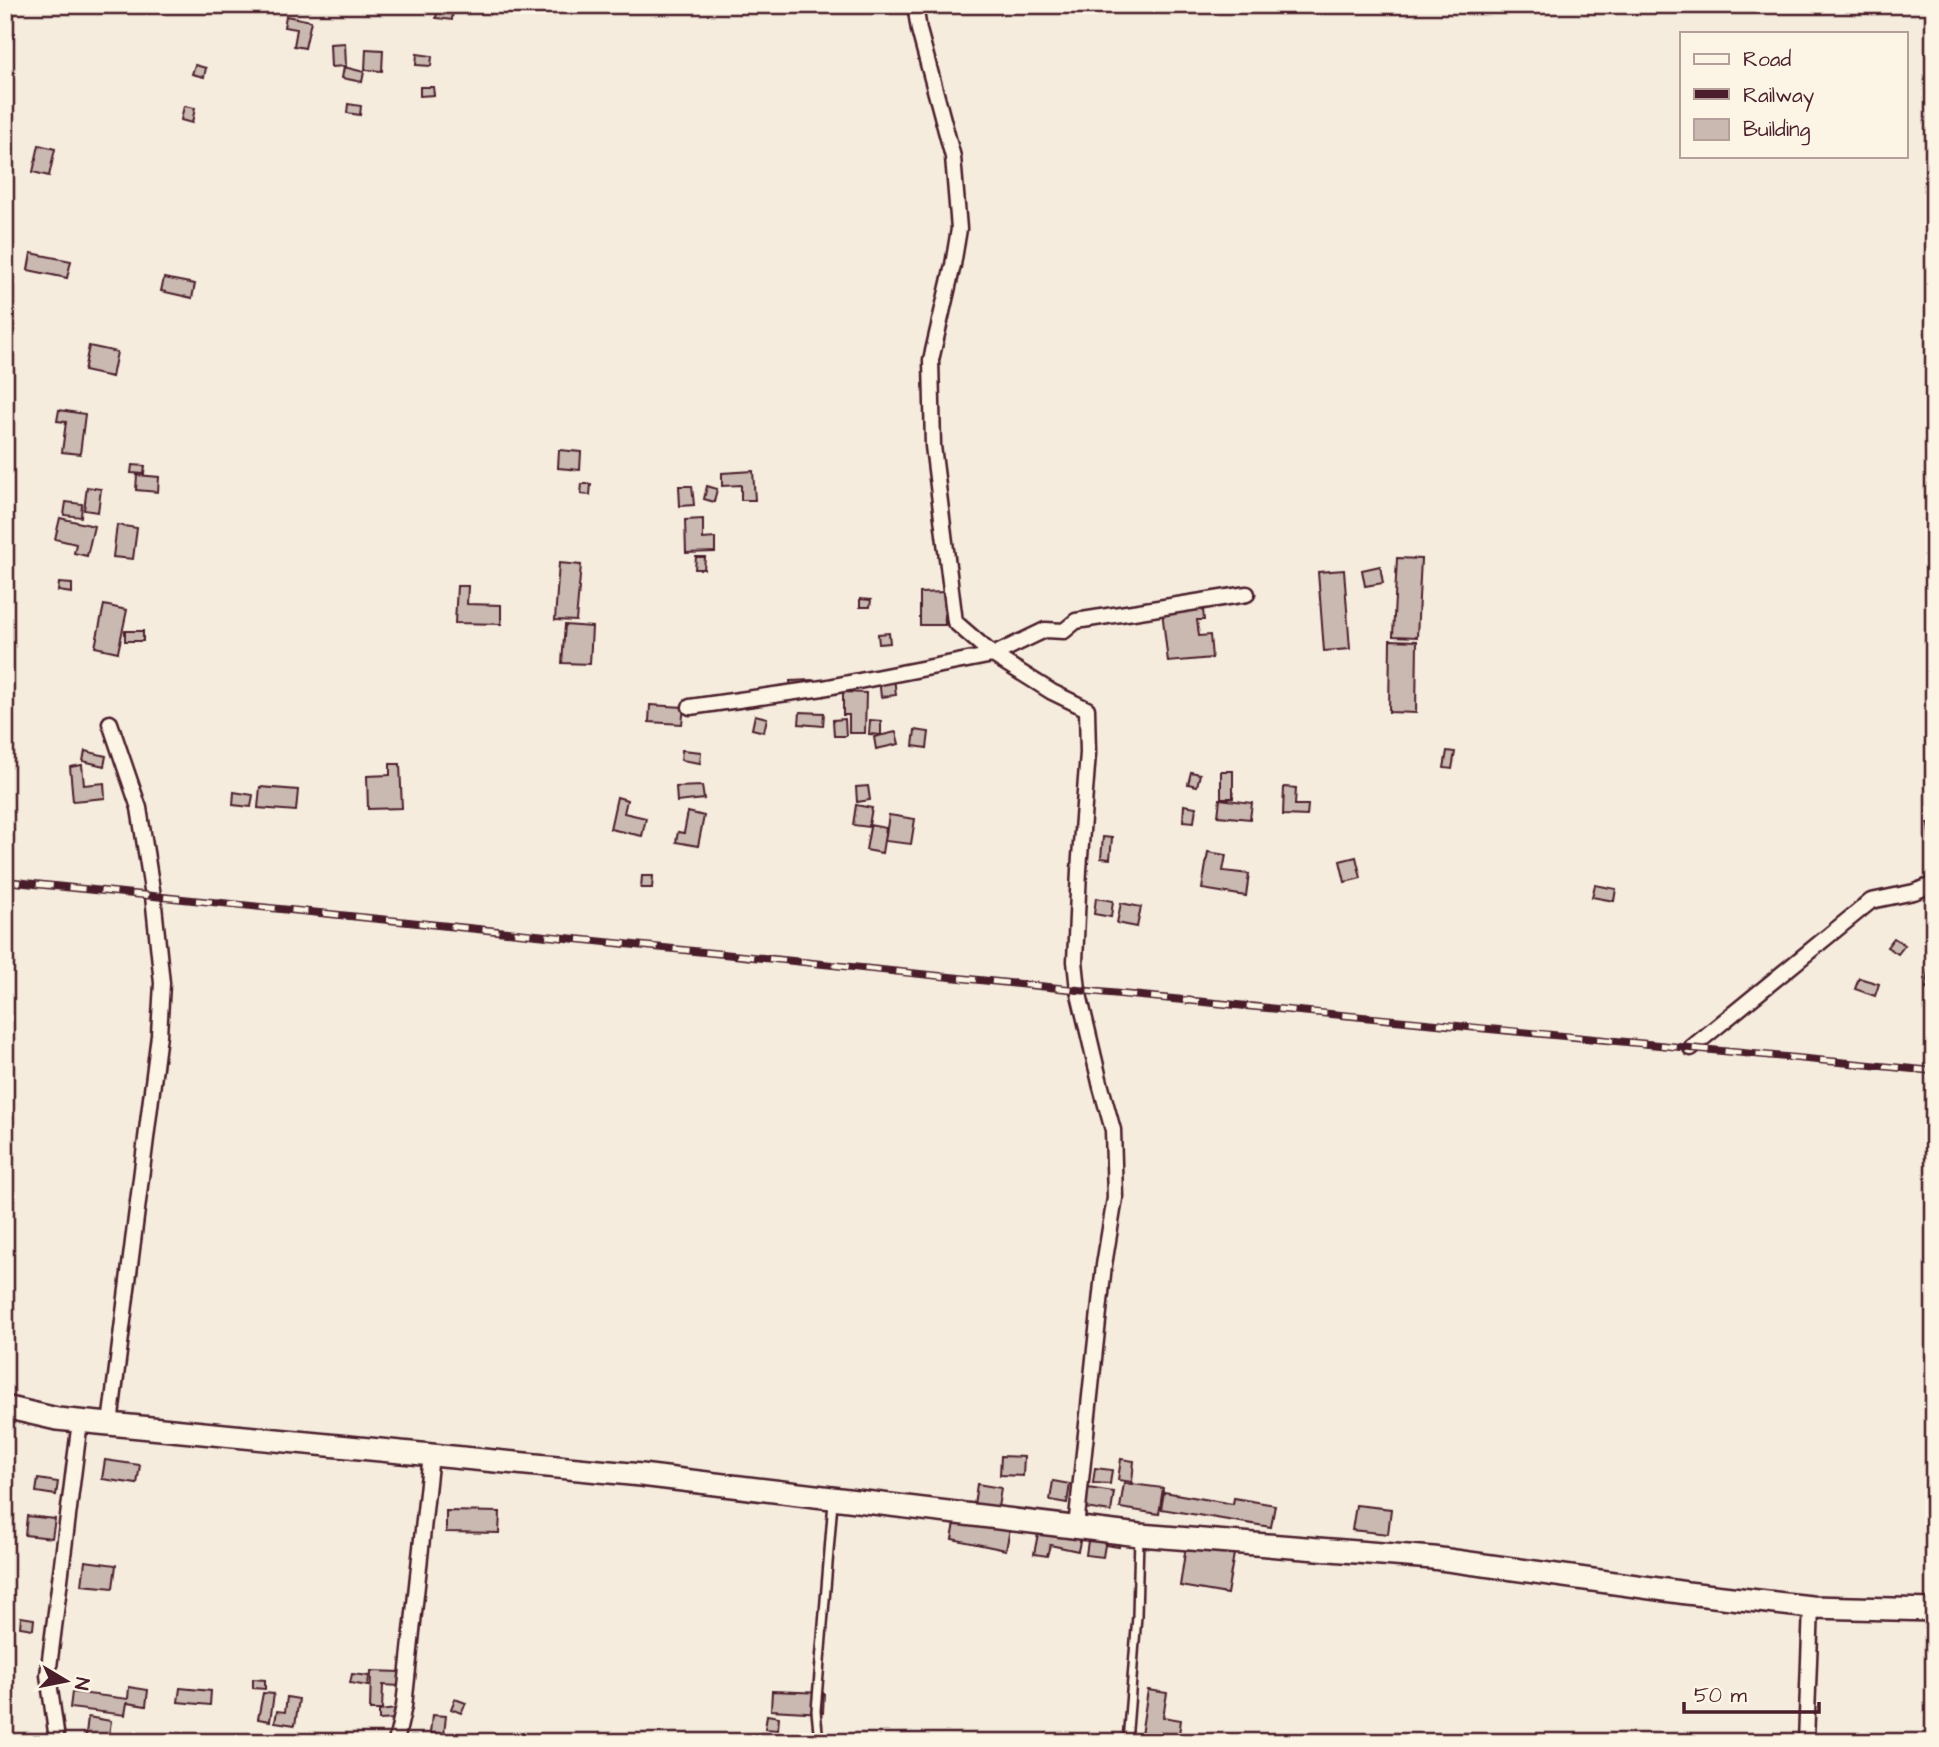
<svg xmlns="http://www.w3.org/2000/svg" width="1939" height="1747" font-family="'Architects Daughter',sans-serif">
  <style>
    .building { fill: #cab9b1; stroke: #4a1f2b; stroke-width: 2 }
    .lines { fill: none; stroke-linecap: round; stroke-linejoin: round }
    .service-casing { stroke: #4a1f2b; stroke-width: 12 }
    .minor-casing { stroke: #4a1f2b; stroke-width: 19 }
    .secondary-casing { stroke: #4a1f2b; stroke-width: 26 }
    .service { stroke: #fcf5e5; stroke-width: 7 }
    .minor { stroke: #fcf5e5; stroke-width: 14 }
    .secondary { stroke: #fcf5e5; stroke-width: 21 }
    .rail-casing { stroke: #4a1f2b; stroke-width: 8 }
    .rail { stroke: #fcf5e5; stroke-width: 5; stroke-dasharray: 16; stroke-linecap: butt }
  </style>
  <rect width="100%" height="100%" fill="#f5ecde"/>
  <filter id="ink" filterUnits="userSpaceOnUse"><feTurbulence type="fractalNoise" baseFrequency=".0143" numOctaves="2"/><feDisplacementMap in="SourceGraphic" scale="14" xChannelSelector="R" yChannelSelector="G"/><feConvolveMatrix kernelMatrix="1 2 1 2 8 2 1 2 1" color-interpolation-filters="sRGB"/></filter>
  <g filter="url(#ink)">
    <g class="building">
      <polygon points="438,5 444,6 477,5 477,9 453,6 452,20 436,18"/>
      <polygon points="286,16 311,21 305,48 294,46 297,29 284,27"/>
      <polygon points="345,43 346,66 331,67 330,44"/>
      <polygon points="366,49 383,50 382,71 365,70"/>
      <polygon points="417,54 432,56 431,66 416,65"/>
      <polygon points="195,65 206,68 204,77 192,74"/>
      <polygon points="344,67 364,72 362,82 342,78"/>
      <polygon points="420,87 433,87 434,95 420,96"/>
      <polygon points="348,104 361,106 360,115 347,113"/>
      <polygon points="184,106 195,108 192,123 181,120"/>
      <polygon points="39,145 55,149 49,176 33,172"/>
      <polygon points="31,253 71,261 67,278 28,270"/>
      <polygon points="164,278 195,284 192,298 161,291"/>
      <polygon points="89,346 117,352 112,377 84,371"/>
      <polygon points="59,410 85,414 80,454 62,452 66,422 57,421"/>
      <polygon points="559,450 581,452 580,470 558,468"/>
      <polygon points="132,465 145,466 144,474 131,473"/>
      <polygon points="753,471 755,500 741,500 741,485 722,486 722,473"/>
      <polygon points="137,475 159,477 158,492 136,490"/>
      <polygon points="582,484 591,484 590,495 581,494"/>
      <polygon points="679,486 692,486 694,505 680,506"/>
      <polygon points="707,486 717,489 714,502 704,499"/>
      <polygon points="87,487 101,489 98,512 84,510"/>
      <polygon points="66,502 82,504 81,517 64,515"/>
      <polygon points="60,518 94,526 87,556 74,553 76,544 55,539"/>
      <polygon points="703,519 703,539 715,538 715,552 686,553 685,520"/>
      <polygon points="117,525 137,528 133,559 113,557"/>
      <polygon points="696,557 705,557 704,569 695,569"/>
      <polygon points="1397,558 1421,559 1417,637 1393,636"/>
      <polygon points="559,563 581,565 576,621 555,620"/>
      <polygon points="1380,566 1383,583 1365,586 1362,570"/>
      <polygon points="1344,570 1350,649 1324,651 1318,572"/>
      <polygon points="59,583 72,584 72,593 58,591"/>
      <polygon points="457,586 468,586 467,604 501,605 501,624 455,623"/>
      <polygon points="944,592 945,625 920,625 920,593"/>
      <polygon points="1202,598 1204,620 1197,620 1199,636 1210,635 1212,658 1168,662 1161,602"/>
      <polygon points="860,599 871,600 870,607 860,607"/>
      <polygon points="104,605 127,610 118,652 95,647"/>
      <polygon points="565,625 592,627 590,664 562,663"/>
      <rect x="125" y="631" width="18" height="10"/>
      <polygon points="889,633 890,643 879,644 878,634"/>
      <polygon points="1390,640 1417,641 1416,713 1389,712"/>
      <polygon points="894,677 896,695 881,697 879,678"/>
      <polygon points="812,680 812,690 791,691 790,681"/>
      <polygon points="843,692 866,693 865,733 849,733 849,715 843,715"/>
      <polygon points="650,705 684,707 682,724 649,722"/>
      <polygon points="800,712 824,713 823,726 799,724"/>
      <polygon points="755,715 767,718 764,732 752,729"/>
      <polygon points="845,719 846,736 834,736 833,720"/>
      <polygon points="870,720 881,721 881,735 869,734"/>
      <polygon points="915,730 929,732 927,748 913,746"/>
      <polygon points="896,732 899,744 876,749 874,737"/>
      <polygon points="682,750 701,752 700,763 681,760"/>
      <polygon points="85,751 106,756 104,766 83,761"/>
      <polygon points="1447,751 1455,752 1452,769 1444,768"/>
      <polygon points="390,764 400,764 402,808 368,809 367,776 390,775"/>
      <polygon points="82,765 84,785 104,783 105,798 73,801 70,767"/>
      <rect x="1221" y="771" width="12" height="27"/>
      <polygon points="1191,772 1200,774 1197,786 1188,784"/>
      <polygon points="702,786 704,799 677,802 676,787"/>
      <polygon points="868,786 870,800 857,802 856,787"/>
      <polygon points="260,787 298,790 296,811 258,808"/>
      <polygon points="1284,787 1296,788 1295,805 1308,805 1307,816 1283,815"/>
      <polygon points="234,792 253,795 251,807 233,805"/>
      <polygon points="617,797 627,800 624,813 646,818 642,836 610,829"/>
      <polygon points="1220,799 1252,803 1250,819 1218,816"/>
      <polygon points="856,805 872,808 869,825 886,828 882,853 866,850 870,827 853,825"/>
      <polygon points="1184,805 1196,807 1194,822 1183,821"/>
      <polygon points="688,812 704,816 698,846 676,842 678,832 684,833"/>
      <polygon points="889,815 915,819 911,844 885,841"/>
      <polygon points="1934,822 1934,845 1930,845 1928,823"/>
      <polygon points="1103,837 1112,838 1110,859 1101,858"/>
      <polygon points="1208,852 1226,855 1223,871 1249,874 1246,896 1202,889"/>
      <polygon points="1356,857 1361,878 1345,882 1340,861"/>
      <polygon points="642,876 653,876 652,888 641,888"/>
      <polygon points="1595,885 1616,889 1614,901 1592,897"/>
      <polygon points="1096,898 1113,901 1111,917 1094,914"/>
      <polygon points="1121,903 1141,907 1137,927 1117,923"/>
      <rect x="1926" y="920" width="8" height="14"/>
      <polygon points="1894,938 1905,945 1898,954 1887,947"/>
      <polygon points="1928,971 1934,972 1934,991 1926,989"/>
      <polygon points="1859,978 1879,984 1875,996 1855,989"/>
      <polygon points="1001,1456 1024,1457 1023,1476 1000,1475"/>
      <polygon points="1121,1459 1134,1461 1132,1482 1118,1480"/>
      <polygon points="105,1460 140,1465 137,1484 102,1479"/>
      <polygon points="1095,1468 1112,1470 1110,1484 1093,1483"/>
      <polygon points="38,1479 58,1482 56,1495 36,1492"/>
      <polygon points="1053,1481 1070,1484 1067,1503 1050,1500"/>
      <polygon points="1124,1483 1163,1488 1159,1514 1120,1508"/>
      <polygon points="977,1484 1001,1488 998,1508 974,1505"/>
      <polygon points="1088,1488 1114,1492 1111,1512 1085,1508"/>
      <polygon points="1164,1492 1233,1504 1234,1498 1275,1505 1271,1527 1161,1509"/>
      <polygon points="1356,1505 1391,1509 1388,1534 1352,1530"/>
      <polygon points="446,1511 500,1512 499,1533 446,1532"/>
      <polygon points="27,1516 55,1519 52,1538 25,1535"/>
      <polygon points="956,1518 1010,1529 1006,1550 952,1539"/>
      <polygon points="1039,1529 1081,1537 1078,1551 1050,1545 1047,1556 1034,1554"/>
      <polygon points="1089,1534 1120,1539 1119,1547 1105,1545 1103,1557 1086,1555"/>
      <polygon points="1186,1546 1234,1554 1227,1594 1180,1586"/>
      <polygon points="85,1561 116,1565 113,1588 82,1585"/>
      <polygon points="21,1617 34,1619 33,1629 20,1627"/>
      <polygon points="371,1671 401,1672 400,1686 383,1685 382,1710 370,1710"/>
      <polygon points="352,1674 369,1676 368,1686 350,1683"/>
      <polygon points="253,1679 265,1680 265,1689 253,1688"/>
      <polygon points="129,1687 148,1690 146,1706 127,1703 125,1715 70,1708 72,1692 128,1699"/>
      <polygon points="180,1688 211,1691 210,1705 178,1702"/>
      <polygon points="1148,1690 1167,1693 1163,1717 1181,1720 1178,1741 1141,1735"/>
      <polygon points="772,1691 824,1693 823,1713 771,1710"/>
      <polygon points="263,1693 274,1694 270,1721 258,1719"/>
      <polygon points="287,1697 299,1699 295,1725 275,1722 277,1711 285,1712"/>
      <polygon points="455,1699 466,1703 461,1713 451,1709"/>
      <polygon points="396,1709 397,1719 379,1720 379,1711"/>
      <polygon points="432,1715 446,1716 444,1734 430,1733"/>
      <polygon points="767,1715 779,1717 778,1730 765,1729"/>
      <polygon points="88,1717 111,1721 108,1742 85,1742"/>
      <polygon points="761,1733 787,1736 786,1742 760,1742"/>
    </g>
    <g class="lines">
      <defs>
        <g id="service">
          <polyline points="819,1742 816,1711 833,1502"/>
          <polyline points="1127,1742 1137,1616 1139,1536"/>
        </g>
        <g id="minor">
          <polyline points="915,5 919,30 953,157 959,229 953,265 931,360 933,446 955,622 993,655 1052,692 1087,709 1088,753 1079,870 1075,961 1078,990 1101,1087 1113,1130 1115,1198 1104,1265 1076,1527"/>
          <polyline points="690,707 823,688 993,655 1045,630 1064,631 1076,621 1247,594"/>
          <polyline points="110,723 139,808 153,896 162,983 159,1035 110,1424"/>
          <polyline points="1691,1048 1871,901 1914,892 1934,884"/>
          <polyline points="56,1742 56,1732 48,1675 80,1421"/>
          <polyline points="396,1742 404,1706 431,1455"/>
          <polyline points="1806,1742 1811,1607"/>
        </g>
        <polyline id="secondary" points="5,1407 57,1419 641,1475 1139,1535 1433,1558 1687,1593 1811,1607 1934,1610"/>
      </defs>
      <use href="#service" class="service-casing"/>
      <use href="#minor" class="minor-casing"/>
      <use href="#secondary" class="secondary-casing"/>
      <use href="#service" class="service"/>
      <use href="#minor" class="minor"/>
      <use href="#secondary" class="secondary"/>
      <defs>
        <polyline id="rail" points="5,881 1078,990 1934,1071"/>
      </defs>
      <use href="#rail" class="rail-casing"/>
      <use href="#rail" class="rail"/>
    </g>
  </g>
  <rect width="1939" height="1747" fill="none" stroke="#fcf5e5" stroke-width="28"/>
  <rect x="14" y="14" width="1911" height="1719" fill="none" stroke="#4a1f2b" stroke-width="2.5" filter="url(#ink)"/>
  <rect x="1680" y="32" width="228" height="126" fill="#fcf5e5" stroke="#b59f9b" stroke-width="2"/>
  <rect x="1694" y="54" width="35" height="10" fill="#fcf5e5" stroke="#b59f9b" stroke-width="2"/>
  <text x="1743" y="66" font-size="21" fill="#4a1f2b">Road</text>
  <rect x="1694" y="89" width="35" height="10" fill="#4a1f2b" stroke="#b59f9b" stroke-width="2"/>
  <text x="1743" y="102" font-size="21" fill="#4a1f2b">Railway</text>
  <rect x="1694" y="119" width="35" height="21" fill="#cab9b1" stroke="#b59f9b" stroke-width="2"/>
  <text x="1743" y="136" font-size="21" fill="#4a1f2b">Building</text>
  <g transform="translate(66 1681) rotate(100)" stroke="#fcf5e5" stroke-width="5" paint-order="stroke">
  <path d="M0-5L12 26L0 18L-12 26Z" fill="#4a1f2b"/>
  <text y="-10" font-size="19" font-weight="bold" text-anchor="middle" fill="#4a1f2b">N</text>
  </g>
  <path d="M1684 1702v10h135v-10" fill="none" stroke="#4a1f2b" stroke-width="3.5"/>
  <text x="1694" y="1702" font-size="21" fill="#4a1f2b" stroke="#fcf5e5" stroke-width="5" paint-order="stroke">50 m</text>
</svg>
